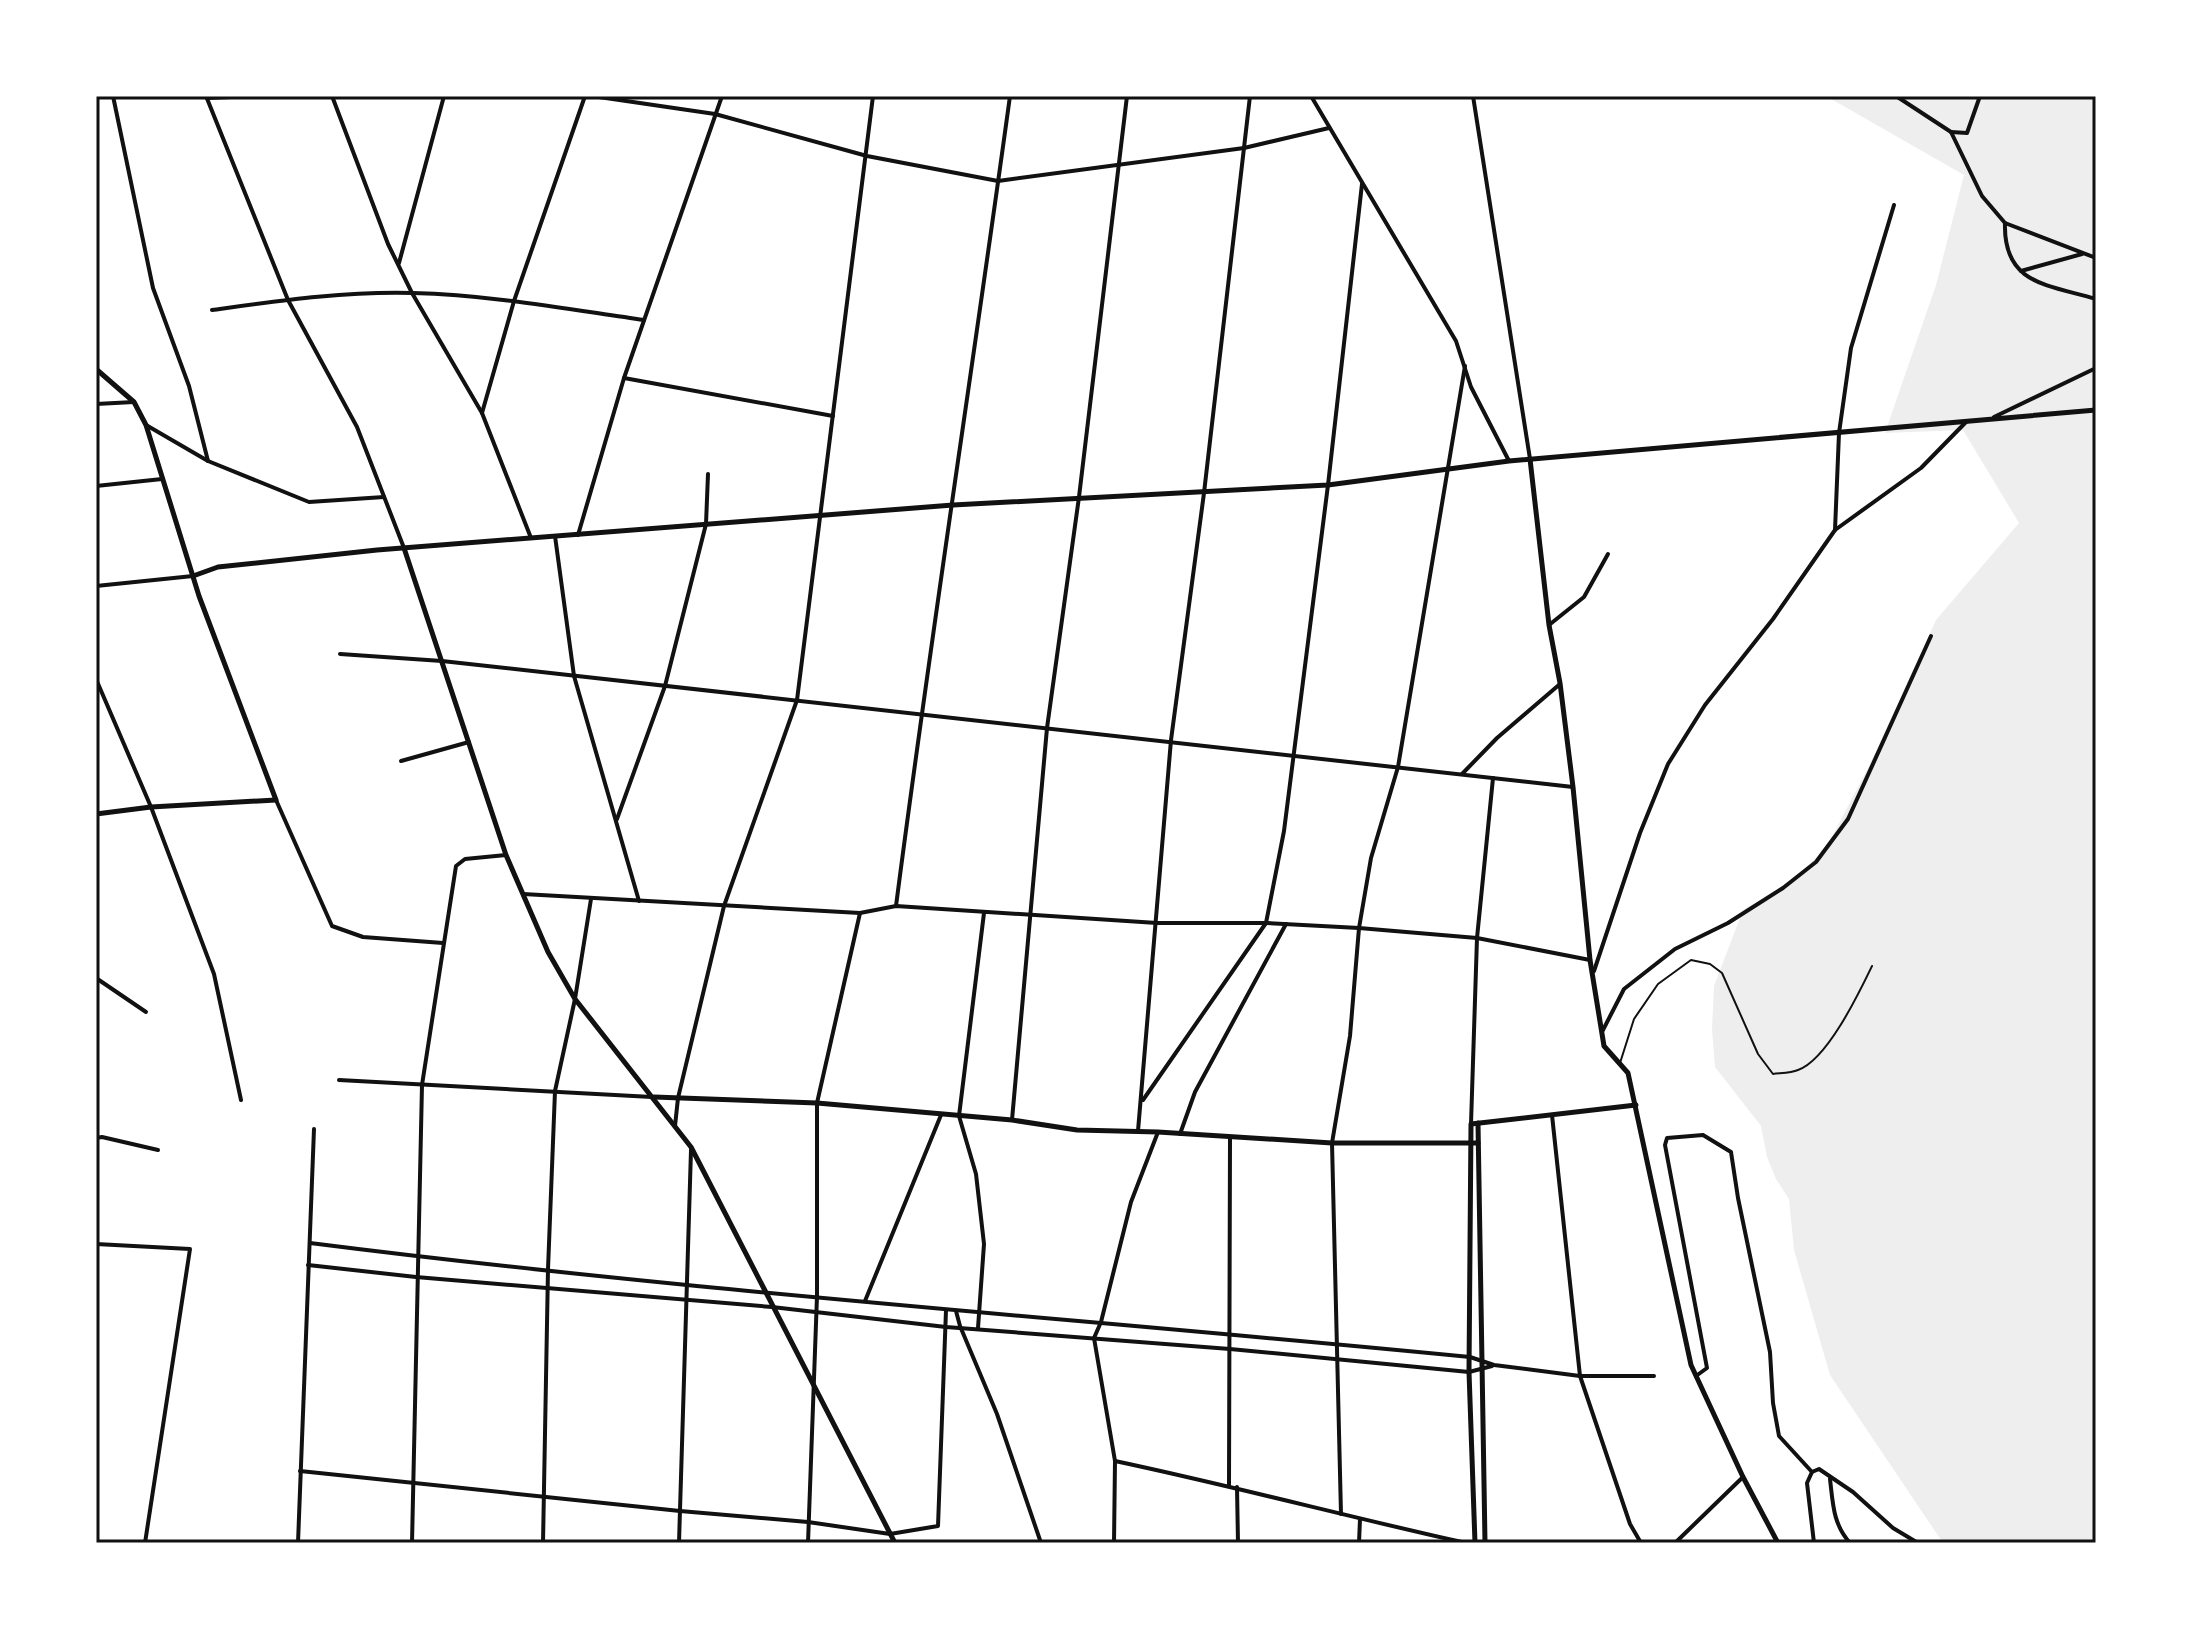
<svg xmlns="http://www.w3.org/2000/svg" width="2192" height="1639" font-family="'Alegreya Sans',sans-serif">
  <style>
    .green { fill: #eee }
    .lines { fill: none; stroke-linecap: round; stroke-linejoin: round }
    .service { stroke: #111; stroke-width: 2 }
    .minor { stroke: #111; stroke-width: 4 }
    .tertiary { stroke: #111; stroke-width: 5 }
    .neatline { fill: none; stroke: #111; stroke-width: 3 }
  </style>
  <rect width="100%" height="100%" fill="#fff"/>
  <polygon class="green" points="1826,96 2096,96 2096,1543 1943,1543 1830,1375 1794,1250 1789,1199 1776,1179 1767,1157 1761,1126 1715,1067 1712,1029 1714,986 1743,910 1786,885 1825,850 1869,766 1936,620 2019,523 1963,430 1885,433 1936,285 1964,175"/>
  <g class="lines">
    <path class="service" d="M 1620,1063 L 1634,1019 L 1658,984 L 1691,960 L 1710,964 L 1722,973 L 1758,1054 L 1773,1074 C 1781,1073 1791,1073 1798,1070 C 1827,1060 1859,993 1872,966"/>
    <g class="minor">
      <polyline points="113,96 153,288 189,386 208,461"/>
      <polyline points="206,96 288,300 357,427 404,548"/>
      <polyline points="332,96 388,244 412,293 482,413 531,538"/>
      <polyline points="592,96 715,114 867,156 998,181 1244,148 1329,128"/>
      <polyline points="1311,96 1456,341 1471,387 1509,461"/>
      <polyline points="1473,96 1530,459"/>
      <path d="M 1896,96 L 1951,132 L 1982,196 L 2005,223 C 2003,285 2049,285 2096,299"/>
      <polyline points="207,98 259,96"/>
      <polyline points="1951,132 1967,133 1980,96"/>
      <polyline points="2005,223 2096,258"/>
      <polyline points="399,263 444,96"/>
      <polyline points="2021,271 2082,254"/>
      <path d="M 212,310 C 278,301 346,291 413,293 C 491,295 567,309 644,320"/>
      <polyline points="624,378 833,416"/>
      <polyline points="96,404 134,402"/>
      <polyline points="482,413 514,301 585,96"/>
      <polyline points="1994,417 2096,368"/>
      <polyline points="146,425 208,461 309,502 384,497"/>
      <polyline points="96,486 162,479"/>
      <polyline points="1835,530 1839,433 1851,348 1894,205"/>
      <polyline points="578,535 624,378 722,96"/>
      <polyline points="555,536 574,676 639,901"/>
      <polyline points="96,586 193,576"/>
      <polyline points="1549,625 1584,597 1608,554"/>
      <polyline points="340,654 442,661 1573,787"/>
      <polyline points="96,679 151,807 214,974 241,1100"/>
      <polyline points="401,761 469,742"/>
      <polyline points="1462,774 1497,738 1560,684"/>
      <polyline points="276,800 332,926 363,937 443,943"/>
      <polyline points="617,819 665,686 706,524 708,474"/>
      <polyline points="523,894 860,913 896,906 1157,923 1266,923 1359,928 1477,938 1590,960"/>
      <path d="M 896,906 C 931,635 973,366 1010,96"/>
      <polyline points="1594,971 1640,833 1668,764 1705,705 1773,619 1835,530 1921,468 1966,422"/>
      <polyline points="96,978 146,1012"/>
      <polyline points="1603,1030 1624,989 1675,949 1728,923 1783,888 1816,862 1848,819 1931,636"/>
      <polyline points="339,1080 652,1097"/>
      <polyline points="1143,1100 1266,923 1284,831 1328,485 1362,184"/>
      <polyline points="1552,1115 1580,1376 1630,1524 1641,1543"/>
      <polyline points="1012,1120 1047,728 1079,497 1127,96"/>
      <polyline points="1471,1124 1477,938 1493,778"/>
      <polyline points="675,1126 678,1098 724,906 797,700 873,96"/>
      <polyline points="1138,1131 1171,740 1204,493 1250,96"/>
      <polyline points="1180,1134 1195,1092 1286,924"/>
      <polyline points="96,1138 102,1137 158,1150"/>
      <path d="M 310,1243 C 696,1292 1083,1319 1470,1357 L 1494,1365 L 1580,1376 L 1654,1376"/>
      <polyline points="96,1244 190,1249 145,1543"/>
      <polyline points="308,1265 416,1277 772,1307 946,1327 1230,1349 1469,1372 1492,1366"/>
      <polyline points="865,1301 941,1115"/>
      <polyline points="956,1311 960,1326 997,1414 1041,1543"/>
      <polyline points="978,1328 984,1244 976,1174 959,1116 984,913"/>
      <polyline points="1696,1376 1707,1368 1665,1145 1667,1138 1703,1135 1731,1152 1738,1198 1770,1352 1773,1403 1779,1436 1812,1472 1819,1469 1853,1492 1893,1528 1918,1543"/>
      <path d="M 1115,1461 C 1233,1486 1349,1517 1466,1543"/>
      <polyline points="300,1471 680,1511 808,1522 890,1534 938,1526 946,1310"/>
      <polyline points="1812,1472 1807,1483 1814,1543"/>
      <path d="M 1830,1479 C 1833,1504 1833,1524 1850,1543"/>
      <polyline points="1229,1485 1230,1138"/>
      <polyline points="1237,1487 1238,1543"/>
      <polyline points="1341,1514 1332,1143 1350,1036 1359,928 1371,858 1398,767 1465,366"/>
      <polyline points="298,1543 314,1129"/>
      <polyline points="412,1543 422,1085 456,866 465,859 506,855"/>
      <polyline points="543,1543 548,1269 555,1091 575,999 591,899"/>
      <polyline points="679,1543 691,1150"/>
      <polyline points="808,1543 817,1296 817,1103 860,913"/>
      <polyline points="1114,1543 1115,1461 1094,1338 1101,1322 1131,1202 1158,1132"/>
      <polyline points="1359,1543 1360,1519"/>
      <polyline points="1675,1543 1743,1477"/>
    </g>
    <g class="tertiary">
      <polyline points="96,369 134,402 146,425 199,596 276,800 151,807 96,814"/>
      <polyline points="1530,459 1549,625 1560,683 1573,787 1590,960 1604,1046 1628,1073 1691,1365 1743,1477 1778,1543"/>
      <polyline points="404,548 506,855 548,952 575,999 691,1147 895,1543"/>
      <polyline points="193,576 218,567 377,550 953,505 1328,485 1509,461 2096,410"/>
      <polyline points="654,1097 817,1103 1012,1120 1077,1130 1158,1132 1332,1143 1478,1143"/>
      <polyline points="1478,1123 1485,1543"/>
      <polyline points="1475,1543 1469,1372 1471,1124 1636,1105"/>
    </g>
  </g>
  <rect width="2192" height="1639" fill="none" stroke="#ffffff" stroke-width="196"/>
  <rect x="98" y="98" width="1996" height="1443" class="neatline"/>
</svg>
